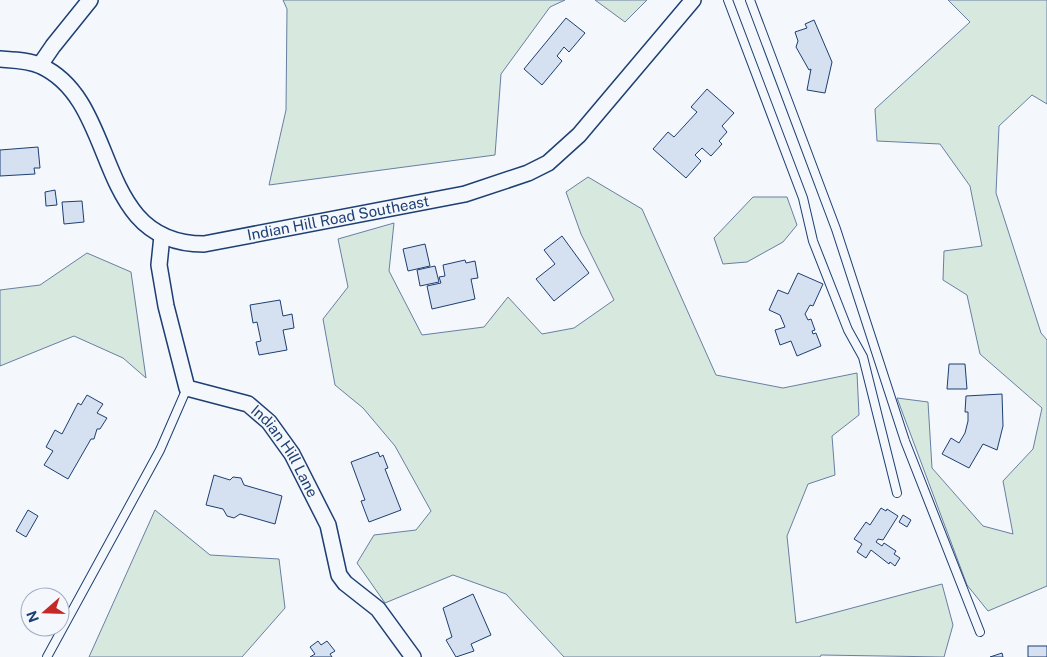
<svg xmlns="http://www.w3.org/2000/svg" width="1047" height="657" font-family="'Public Sans',sans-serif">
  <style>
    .green { fill: #d7e8df; stroke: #687fa3 }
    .building { fill: #d5e0f0; stroke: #1d3f73 }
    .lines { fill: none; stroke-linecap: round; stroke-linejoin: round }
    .service-casing { stroke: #1d3f73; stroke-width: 10 }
    .minor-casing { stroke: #1d3f73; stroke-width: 18 }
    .service { stroke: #f4f7fb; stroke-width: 8 }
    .minor { stroke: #f4f7fb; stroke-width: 15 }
    .labels { text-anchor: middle; stroke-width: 4; stroke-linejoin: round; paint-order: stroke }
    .street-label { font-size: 15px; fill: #1d3f73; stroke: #f4f7fb }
  </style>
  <rect width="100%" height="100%" fill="#f4f7fb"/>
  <g class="green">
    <polygon points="283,0 565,0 550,7 501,74 495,155 269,185 286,110 287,9"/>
    <polygon points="595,0 647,0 625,22"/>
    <polygon points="948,0 1047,0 1047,104 1032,95 999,126 996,193 1041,333 1047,340 1047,586 988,611 967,585 897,398 928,402 932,468 983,526 1013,534 1003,481 1033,449 1042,408 980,354 967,295 943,280 944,251 982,246 970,186 940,144 877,141 875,109 970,22"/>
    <polygon points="588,177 642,209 716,375 783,388 857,373 859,415 832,436 835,475 808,484 787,536 796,623 942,584 953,625 944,657 821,655 820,657 564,657 506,594 453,575 385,603 357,563 374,535 416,530 431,511 395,446 363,408 335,385 323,319 348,287 338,239 394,223 389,271 422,335 484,327 508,297 542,334 574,328 614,300 581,234 566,192"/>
    <polygon points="753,197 787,197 797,225 783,242 747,262 723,264 714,238"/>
    <polygon points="87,253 131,272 146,378 123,358 74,336 0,366 0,290 40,285"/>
    <polygon points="155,510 210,555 279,559 285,608 242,657 89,657"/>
  </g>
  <g class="building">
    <polygon points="566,18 585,33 569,52 564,47 557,56 562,61 542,85 524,69"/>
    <polygon points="814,20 832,62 825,93 807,90 811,69 809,70 796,47 798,41 795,32 807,28 805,24"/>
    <polygon points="707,89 734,113 722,126 727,132 719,141 722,144 711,156 702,148 695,155 701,161 686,178 653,149 668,132 674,137 697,112 691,107"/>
    <polygon points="38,147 40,168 34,168 35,174 0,176 0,150"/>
    <polygon points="55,190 57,205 46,206 45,192"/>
    <polygon points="82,201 84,222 64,224 62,202"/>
    <polygon points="562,236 589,273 554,301 536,279 555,264 544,250"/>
    <polygon points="425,244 430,266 408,271 403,249"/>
    <polygon points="465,260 466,263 475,261 478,278 471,279 475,299 432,309 427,286 441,283 439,277 445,276 443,265"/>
    <polygon points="435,266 439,282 420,286 417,270"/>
    <polygon points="798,273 823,284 813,306 810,305 805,314 808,320 811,319 815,330 812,331 813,334 816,333 821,346 797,356 791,341 780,345 775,330 785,327 780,315 769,310 778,290 788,294"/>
    <polygon points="280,300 283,316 292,314 294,328 283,330 287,350 259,355 256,342 261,341 257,322 253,323 250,305"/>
    <polygon points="949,364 965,364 967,389 947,389"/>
    <polygon points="1002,394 1003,426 997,450 983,444 969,468 942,454 951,438 959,443 965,433 968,421 968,412 965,412 966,396"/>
    <polygon points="87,395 103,404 97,413 107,418 100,429 97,429 94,439 91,439 68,479 44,465 53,451 46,447 55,430 62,434 78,403 81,405"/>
    <polygon points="378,452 380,457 383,455 388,468 385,469 401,510 369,522 361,501 365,500 351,462"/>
    <polygon points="214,475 230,480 233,477 241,478 244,485 282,496 275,524 240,514 234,518 227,516 223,509 206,505"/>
    <polygon points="881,508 886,511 887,509 898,516 883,540 878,539 876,542 882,546 884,543 896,551 894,554 900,558 895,566 890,562 889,564 871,550 866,558 857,552 862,544 854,539 866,522 870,525"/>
    <polygon points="28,510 38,516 26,537 16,531"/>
    <polygon points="903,515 911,520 907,527 899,522"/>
    <polygon points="473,594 491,635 471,644 474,651 456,657 446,640 452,637 443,608"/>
    <polygon points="318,641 321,645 327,641 335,651 330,654 332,657 310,657 315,654 310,647"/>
    <rect x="1028" y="646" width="19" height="11"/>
    <polygon points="1002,653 1003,657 990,657"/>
  </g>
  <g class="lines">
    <defs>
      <g id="service">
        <polyline points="728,0 803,198 813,241 848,330 863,357 897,493"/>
        <polyline points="750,0 836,229 905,441 980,632"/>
        <polyline points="47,657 160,450 187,388"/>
      </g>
      <g id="minor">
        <path id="s1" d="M 0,59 C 14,60 29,60 41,66 C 121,103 92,244 204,244 L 465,194 L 528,173 L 548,163 L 579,135 L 693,0"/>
        <polyline points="40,65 53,46 90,0"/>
        <path id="s2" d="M 162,236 L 159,265 L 166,306 L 187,388 L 248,404 L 269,422 L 292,454 L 328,525 L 339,575 L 345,583 L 378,609 L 413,657"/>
      </g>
    </defs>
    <use href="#service" class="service-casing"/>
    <use href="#minor" class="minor-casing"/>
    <use href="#service" class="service"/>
    <use href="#minor" class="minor"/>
  </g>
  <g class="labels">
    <g class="street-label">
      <text dy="5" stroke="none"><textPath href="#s1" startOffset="435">Indian Hill Road Southeast</textPath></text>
      <text dy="5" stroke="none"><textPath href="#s2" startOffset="279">Indian Hill Lane</textPath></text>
    </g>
  </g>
  <g transform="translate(45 612) rotate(250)"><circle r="24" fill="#f4f7fb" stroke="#9eadc5"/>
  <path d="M0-4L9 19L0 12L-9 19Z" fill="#c62828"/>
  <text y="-8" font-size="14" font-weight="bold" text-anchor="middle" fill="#1d3f73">N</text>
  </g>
</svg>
